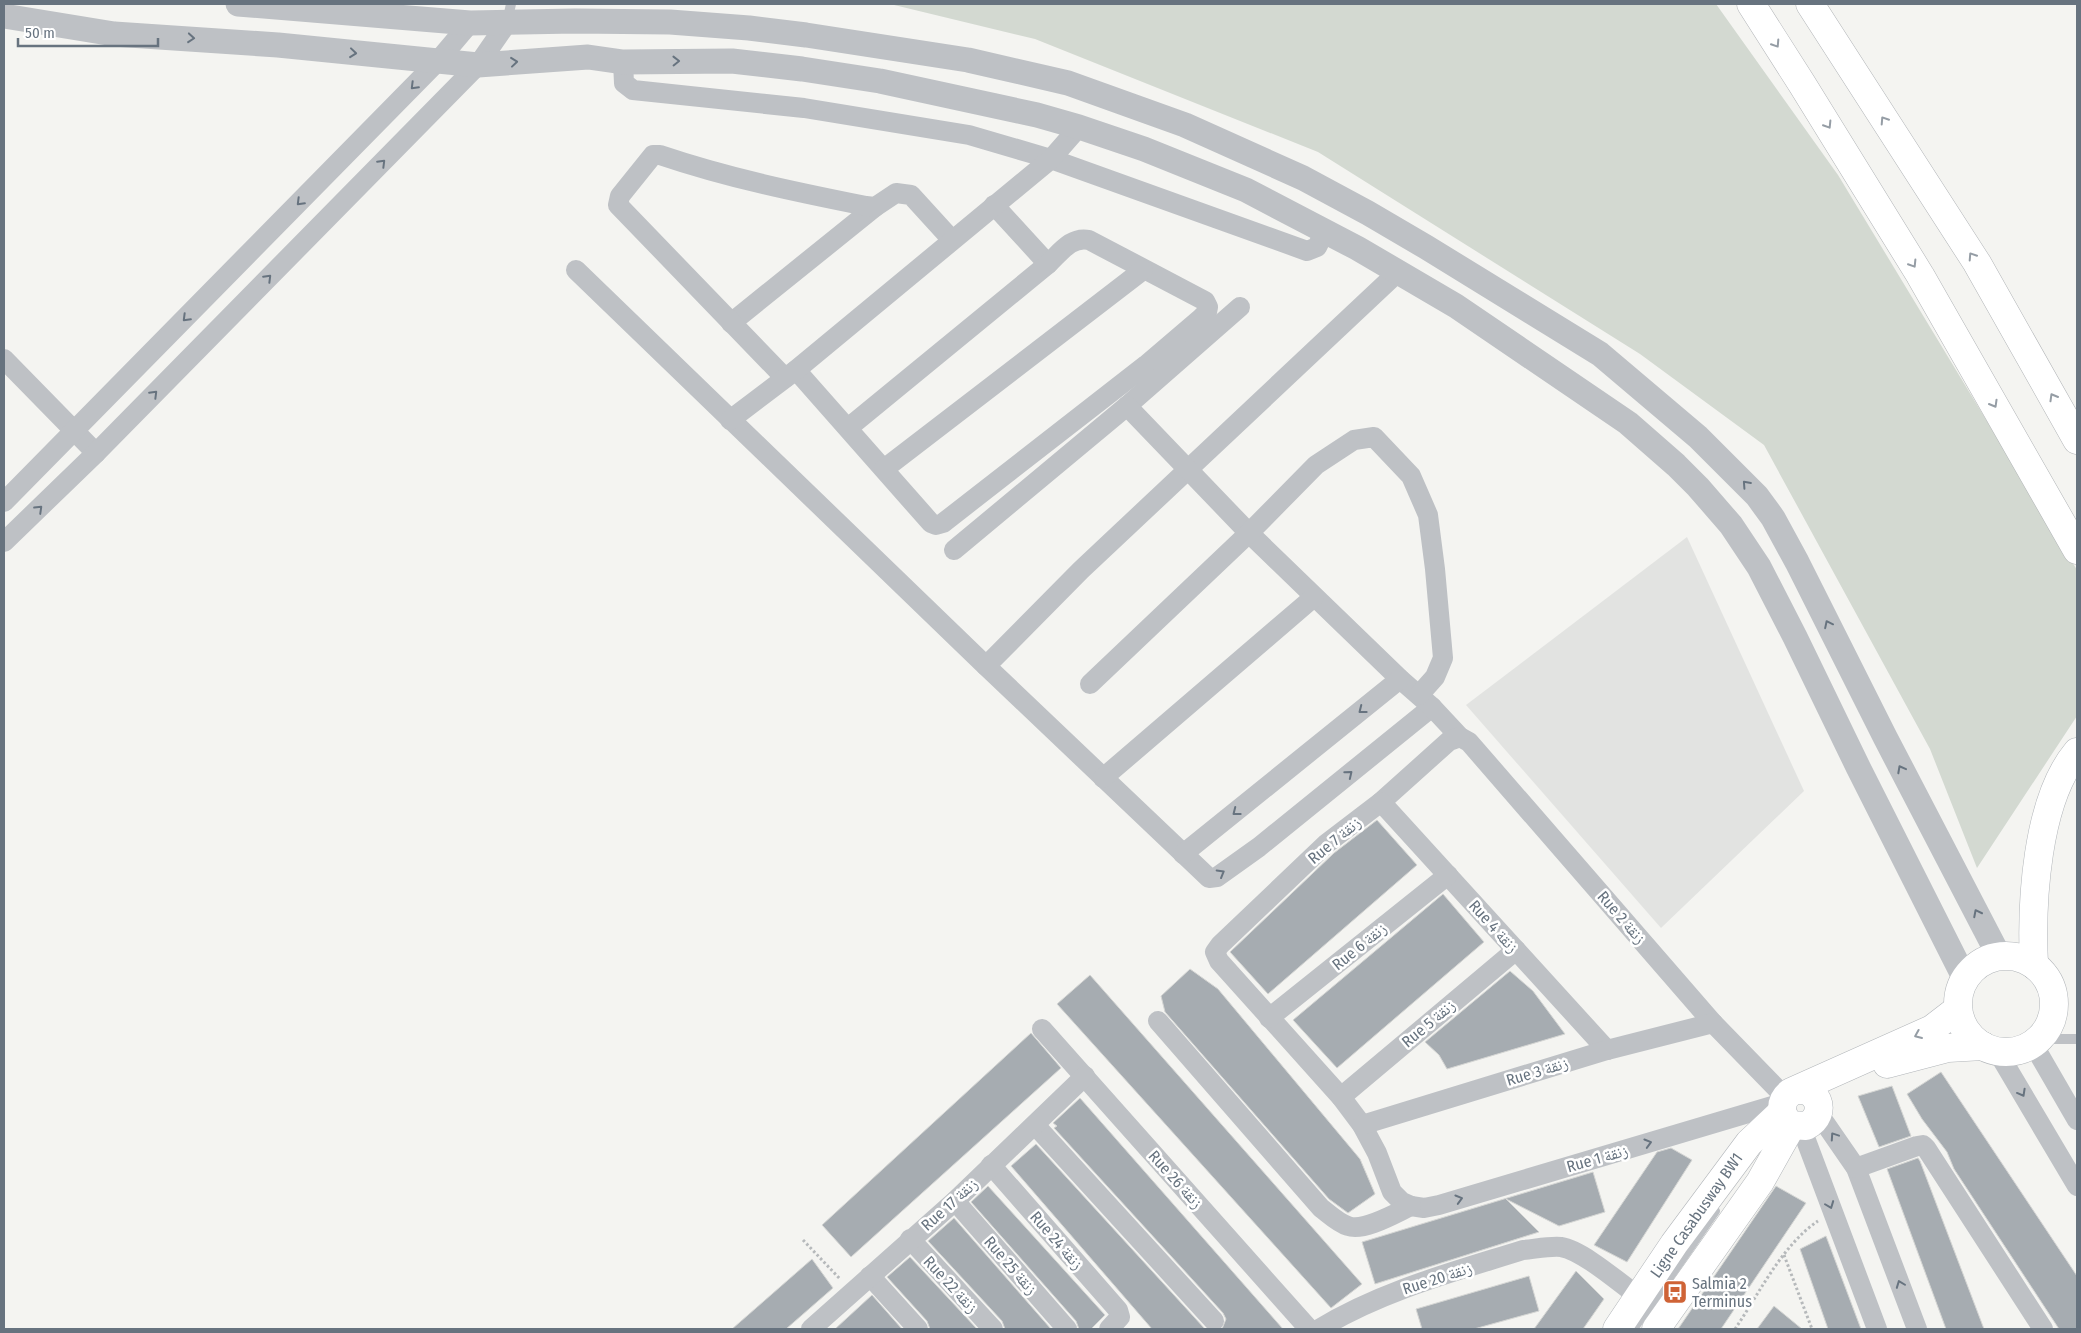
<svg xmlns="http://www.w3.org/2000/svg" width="2081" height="1333" font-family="'Fira Sans Condensed','Noto Naskh Arabic',sans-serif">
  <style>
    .built { fill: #e2e3e1 }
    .green { fill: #d3d9d1 }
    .building { fill: #a6acb1; stroke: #d5d6d4 }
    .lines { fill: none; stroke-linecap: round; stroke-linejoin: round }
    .secondary-casing { stroke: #b1b5b9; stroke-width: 29 }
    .motorway-casing { stroke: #b1b4b7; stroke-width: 29 }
    .path { stroke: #b6b9bb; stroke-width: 3; stroke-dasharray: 2.5 2.5; stroke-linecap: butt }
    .service { stroke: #bec1c5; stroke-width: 10 }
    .minor { stroke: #bec1c5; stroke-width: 20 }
    .tertiary { stroke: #bec1c5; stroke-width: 25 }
    .secondary { stroke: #fff; stroke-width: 28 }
    .motorway { stroke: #fff; stroke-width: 28 }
    .oneway { stroke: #67737f }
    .oneway2 { stroke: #959da5 }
    .labels { text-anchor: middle; stroke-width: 5; stroke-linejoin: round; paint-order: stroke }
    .street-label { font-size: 16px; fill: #67737f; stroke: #fff }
    .poi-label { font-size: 16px; fill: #67737f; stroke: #fff; text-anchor: start }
  </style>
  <rect width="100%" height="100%" fill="#f4f4f1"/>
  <polygon class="built" points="1687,537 1804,791 1661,928 1466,705"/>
  <polygon class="green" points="890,4 1716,4 1838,175 2077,570 2077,716 1977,868 1930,749 1764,445 1640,354 1318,152 1035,39"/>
  <g class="building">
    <polygon points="1377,820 1417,865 1268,994 1230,952 1334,853"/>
    <polygon points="1443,894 1484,942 1337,1068 1293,1020"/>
    <polygon points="1190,969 1218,989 1360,1159 1375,1194 1348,1213 1329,1199 1165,1012 1161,996"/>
    <polygon points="1510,971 1533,991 1565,1034 1447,1069 1439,1055 1425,1042"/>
    <polygon points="1090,975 1362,1284 1331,1308 1057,1004"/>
    <polygon points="1031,1033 1061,1068 851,1257 822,1225"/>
    <polygon points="1941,1072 2077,1276 2077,1329 2059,1329 1954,1169 1947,1152 1922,1119 1907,1094"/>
    <polygon points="1892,1086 1911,1136 1879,1147 1858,1096"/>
    <polygon points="1080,1098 1283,1329 1222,1329 1226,1319 1223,1313 1054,1128 1057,1126 1053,1123"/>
    <polygon points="1036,1144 1205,1329 1206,1329 1152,1329 1011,1166"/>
    <polygon points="1671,1148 1692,1160 1627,1262 1594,1245 1657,1152"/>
    <polygon points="1918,1158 1920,1161 1984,1329 1946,1329 1887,1169"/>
    <polygon points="1593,1172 1605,1212 1559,1226 1506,1199 1539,1232 1375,1284 1362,1242"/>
    <polygon points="988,1186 1105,1315 1091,1329 1079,1329 1076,1321 971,1202"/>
    <polygon points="1776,1186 1806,1203 1721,1329 1678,1329"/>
    <polygon points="954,1218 1051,1329 1005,1329 1002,1321 928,1241"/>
    <polygon points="1826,1236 1861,1329 1828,1329 1800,1249"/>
    <polygon points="910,1257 977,1329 930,1329 927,1321 887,1277"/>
    <polygon points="812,1259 833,1288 786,1329 732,1329"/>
    <polygon points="1576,1271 1604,1299 1583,1329 1534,1329"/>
    <polygon points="1529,1276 1539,1311 1474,1329 1422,1329 1416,1309"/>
    <polygon points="872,1295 902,1329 835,1329"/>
    <polygon points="1774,1306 1802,1329 1757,1329"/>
  </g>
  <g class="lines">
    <defs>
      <g id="secondary">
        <circle cx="2006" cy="1004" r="48"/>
        <path d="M 2034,965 C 2031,903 2036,801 2077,752"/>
        <polyline points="1887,1064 1948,1048 1983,1046"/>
        <path d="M 1791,1092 C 1817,1082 1830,1114 1806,1126 L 1792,1125 C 1779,1116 1779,1101 1791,1092 L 1932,1029 L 1958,1009"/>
        <polyline points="1617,1329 1674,1244 1749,1143 1782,1112"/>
        <polyline points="1656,1329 1760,1182 1792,1125"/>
      </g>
      <g id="motorway">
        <polyline points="1751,4 1802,84 1920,275 2077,550"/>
        <polyline points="1810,4 1977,263 2077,440"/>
      </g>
    </defs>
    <use href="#secondary" class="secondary-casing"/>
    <use href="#motorway" class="motorway-casing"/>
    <g class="path">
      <polyline points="803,1240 840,1279"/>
      <polyline points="1784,1255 1812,1329"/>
      <path d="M 1735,1329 C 1759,1294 1782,1245 1818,1221"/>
    </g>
    <g class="service">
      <polyline points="507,22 511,4"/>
      <polyline points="2040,1039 2077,1039"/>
      <polyline points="1633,1329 1715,1211"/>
    </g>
    <g class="minor">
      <polyline points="623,62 624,83 633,90 804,108 969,135 1051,159 1307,251 1317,247 1325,231"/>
      <polyline points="994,205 1048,264"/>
      <polyline points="576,270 986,666"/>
      <polyline points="1398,272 1081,570 986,666 1209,878 1217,877 1259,847 1432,707"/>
      <polyline points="731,323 875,207"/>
      <polyline points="4,359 96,453"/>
      <path d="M 796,370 L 931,523 L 936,525 L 943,523 L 1146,365 L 1201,318 L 1207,312 L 1208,307 L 1205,301 L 1089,240 C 1071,236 1060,253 1048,264 L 848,428"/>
      <path d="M 785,378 L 618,205 L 620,196 L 653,155 L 660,155 C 728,178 796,192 866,206 L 875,207 L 896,193 L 911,195 L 952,240"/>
      <polyline points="1127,406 1240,307"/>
      <polyline points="730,420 796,370 1051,159 1079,127"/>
      <polyline points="884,469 1143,270"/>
      <polyline points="4,502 437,62 470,23"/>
      <polyline points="4,542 96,453 478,65 507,23"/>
      <polyline points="954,550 1127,406 1249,533 1400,679 1432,707 1460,737 1469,742 1713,1023 1785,1097"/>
      <polyline points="1090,684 1249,533 1316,465 1354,440 1374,437 1411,476 1428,515 1435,569 1443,658 1435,677 1419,695"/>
      <polyline points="1460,737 1449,741 1381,802 1326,844 1220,945 1215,952 1219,961 1341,1097 1362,1125 1377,1153 1392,1192 1402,1202 1411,1206 1424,1208 1439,1205 1782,1103"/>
      <polyline points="1103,778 1314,597"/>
      <polyline points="1381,802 1607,1050"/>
      <polyline points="1183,854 1400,679"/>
      <polyline points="1269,1018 1448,875"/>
      <path d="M 1158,1021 L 1321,1208 C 1329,1214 1338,1223 1348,1226 C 1364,1232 1396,1213 1411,1206"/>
      <polyline points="1042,1029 1309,1329"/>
      <polyline points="2033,1044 2077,1120"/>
      <polyline points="1997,1051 2077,1186"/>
      <polyline points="1341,1097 1516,950"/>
      <polyline points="1818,1113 1856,1168 1917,1329"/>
      <polyline points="1035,1125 1214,1321"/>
      <polyline points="1362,1125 1607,1050 1713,1023"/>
      <polyline points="1801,1127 1877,1329"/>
      <polyline points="991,1165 1118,1310 1120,1317 1109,1329"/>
      <polyline points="1856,1168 1917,1146 1923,1145 1926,1148 2043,1329"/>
      <polyline points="955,1201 1067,1329"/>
      <polyline points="910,1239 993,1329"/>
      <polyline points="870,1276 918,1329"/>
      <polyline points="811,1329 955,1201 1085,1076"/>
      <path d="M 1319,1329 C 1381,1291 1453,1272 1523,1250 C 1535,1249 1549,1246 1561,1247 C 1582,1250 1621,1284 1639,1297"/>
    </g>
    <g class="tertiary">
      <polyline points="238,4 470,23 575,21 670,22 749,28 806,35 968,60 1068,83 1185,125 1303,178 1368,213 1426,247 1600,354 1698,437 1757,496 1773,518 1797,562 1885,737 1999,956"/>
      <polyline points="4,16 114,34 278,45 478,65 588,57 623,62 732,61 802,69 880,81 1037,115 1079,127 1144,149 1246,190 1357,248 1456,306 1628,423 1676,465 1698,487 1731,525 1759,567 1795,637 1858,767 1965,979"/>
    </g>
    <use href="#secondary" class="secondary"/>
    <use href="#motorway" class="motorway"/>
  </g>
  <defs><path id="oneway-chevron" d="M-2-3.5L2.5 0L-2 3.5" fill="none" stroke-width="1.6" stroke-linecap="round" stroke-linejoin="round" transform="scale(1.25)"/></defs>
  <g class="oneway">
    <use href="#oneway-chevron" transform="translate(191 38) rotate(5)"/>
    <use href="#oneway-chevron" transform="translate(353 53) rotate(6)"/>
    <use href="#oneway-chevron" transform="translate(676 61) rotate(-1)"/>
    <use href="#oneway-chevron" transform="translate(514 62) rotate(-6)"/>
    <use href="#oneway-chevron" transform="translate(414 86) rotate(135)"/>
    <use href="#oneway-chevron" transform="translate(382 163) rotate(-45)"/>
    <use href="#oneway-chevron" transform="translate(300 202) rotate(135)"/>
    <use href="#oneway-chevron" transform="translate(268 278) rotate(-45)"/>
    <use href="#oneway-chevron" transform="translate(186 318) rotate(135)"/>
    <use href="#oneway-chevron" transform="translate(154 394) rotate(-45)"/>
    <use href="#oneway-chevron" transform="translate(1746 484) rotate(-132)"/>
    <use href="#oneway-chevron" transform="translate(39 509) rotate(-44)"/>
    <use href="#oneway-chevron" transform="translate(1828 624) rotate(-116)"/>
    <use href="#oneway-chevron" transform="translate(1362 710) rotate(142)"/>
    <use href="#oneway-chevron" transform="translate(1901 769) rotate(-118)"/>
    <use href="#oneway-chevron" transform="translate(1349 774) rotate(-39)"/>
    <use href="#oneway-chevron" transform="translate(1236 812) rotate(142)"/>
    <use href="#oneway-chevron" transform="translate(1221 873) rotate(-30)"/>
    <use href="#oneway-chevron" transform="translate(1977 913) rotate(-117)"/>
    <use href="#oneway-chevron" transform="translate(2022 1093) rotate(61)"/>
    <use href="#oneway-chevron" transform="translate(1834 1136) rotate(-124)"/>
    <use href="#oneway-chevron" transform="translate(1648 1143) rotate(-16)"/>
    <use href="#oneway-chevron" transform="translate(1459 1199) rotate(-16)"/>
    <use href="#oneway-chevron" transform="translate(1830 1205) rotate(69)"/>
    <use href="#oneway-chevron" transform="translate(1900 1284) rotate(-111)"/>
  </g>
  <g class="oneway2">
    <use href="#oneway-chevron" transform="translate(1776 44) rotate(57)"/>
    <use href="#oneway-chevron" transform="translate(1884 120) rotate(-123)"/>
    <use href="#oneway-chevron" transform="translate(1828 125) rotate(58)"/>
    <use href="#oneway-chevron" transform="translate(1972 256) rotate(-123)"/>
    <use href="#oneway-chevron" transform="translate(1913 264) rotate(58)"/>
    <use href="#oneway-chevron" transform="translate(2053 397) rotate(-120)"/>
    <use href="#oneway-chevron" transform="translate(1994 404) rotate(60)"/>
    <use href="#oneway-chevron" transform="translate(1918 1035) rotate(157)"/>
  </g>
  <defs>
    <symbol id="bus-square" viewBox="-11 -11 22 22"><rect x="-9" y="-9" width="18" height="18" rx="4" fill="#cf6336" stroke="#fff"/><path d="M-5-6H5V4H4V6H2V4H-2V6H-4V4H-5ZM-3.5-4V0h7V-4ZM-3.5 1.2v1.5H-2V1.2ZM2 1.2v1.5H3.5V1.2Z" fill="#fff"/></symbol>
  </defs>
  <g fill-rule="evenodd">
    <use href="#bus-square" x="1661" y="1278" width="28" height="28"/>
  </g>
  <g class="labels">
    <g class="street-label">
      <text transform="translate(1334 840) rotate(-40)" y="6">Rue 7 زنقة</text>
      <text transform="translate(1622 917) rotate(49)" y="6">Rue 2 زنقة</text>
      <text transform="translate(1494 926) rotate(48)" y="6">Rue 4 زنقة</text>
      <text transform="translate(1359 946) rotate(-39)" y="6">Rue 6 زنقة</text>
      <text transform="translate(1428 1023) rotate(-40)" y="6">Rue 5 زنقة</text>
      <text transform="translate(1537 1071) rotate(-17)" y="6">Rue 3 زنقة</text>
      <text transform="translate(1597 1158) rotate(-16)" y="6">Rue 1 زنقة</text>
      <text transform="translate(1176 1179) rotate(48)" y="6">Rue 26 زنقة</text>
      <text transform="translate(949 1204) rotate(-42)" y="6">Rue 17 زنقة</text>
      <text transform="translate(1696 1215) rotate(-55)" y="6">Ligne Casabusway BW1</text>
      <text transform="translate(1057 1240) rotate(49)" y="6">Rue 24 زنقة</text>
      <text transform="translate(1011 1265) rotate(49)" y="6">Rue 25 زنقة</text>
      <text transform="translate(1437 1278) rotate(-18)" y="6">Rue 20 زنقة</text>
      <text transform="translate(951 1284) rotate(47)" y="6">Rue 22 زنقة</text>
    </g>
    <g class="poi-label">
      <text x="1692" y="1289">Salmia 2<tspan x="1692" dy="18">Terminus</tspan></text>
    </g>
  </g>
  <rect width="2081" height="1333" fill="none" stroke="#67737f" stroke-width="10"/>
  <path d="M18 38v8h140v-8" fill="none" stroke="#67737f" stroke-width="2.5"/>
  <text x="25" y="38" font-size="15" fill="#67737f" stroke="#ffffff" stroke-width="4" paint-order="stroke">50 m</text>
</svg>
